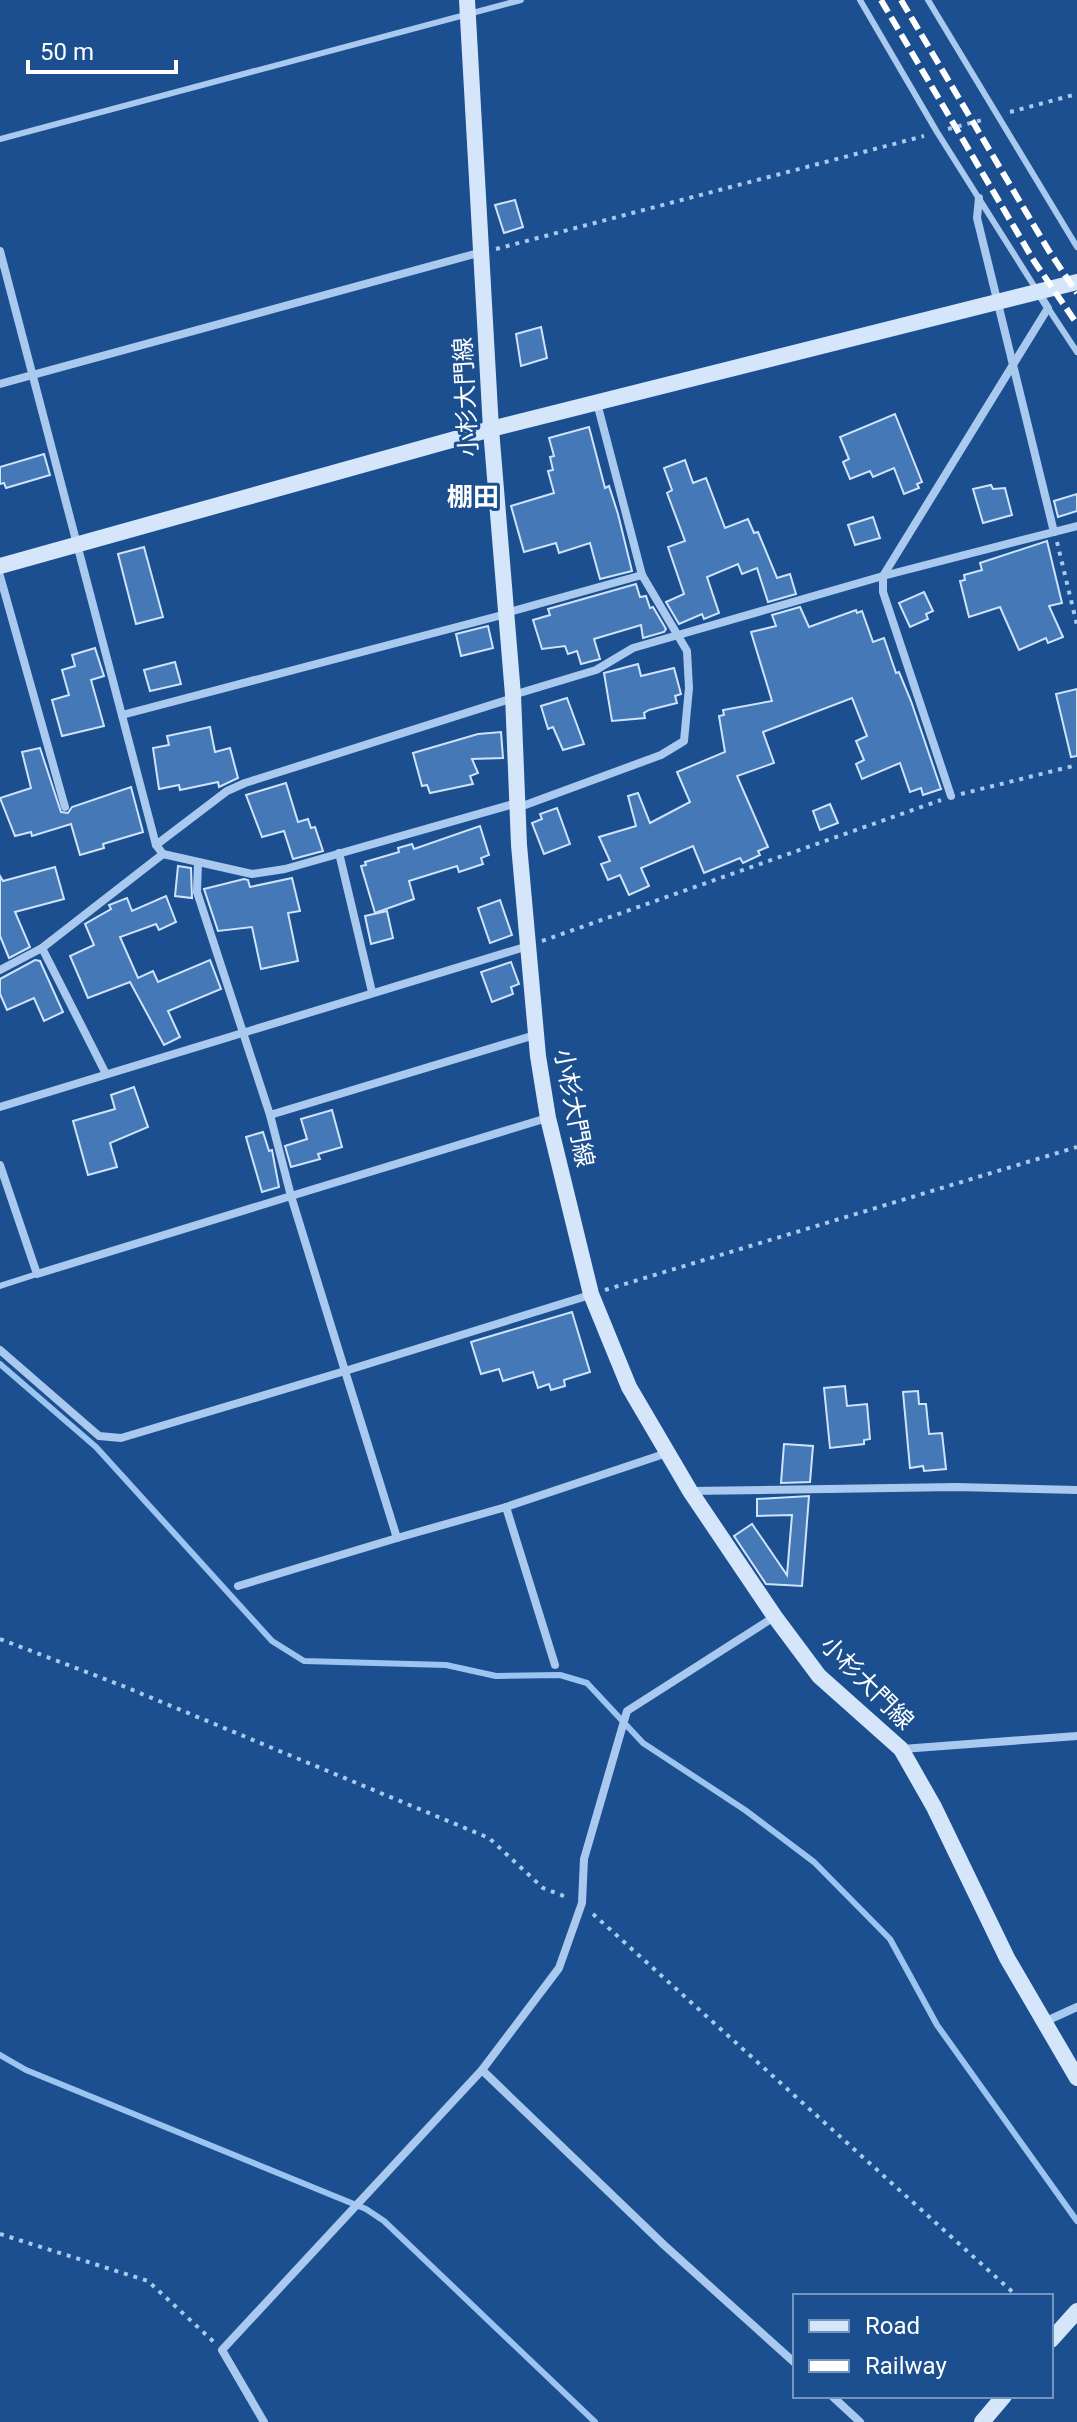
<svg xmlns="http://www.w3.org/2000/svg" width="1077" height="2422" font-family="Roboto,'Noto Sans JP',sans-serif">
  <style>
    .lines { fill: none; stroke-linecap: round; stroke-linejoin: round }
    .stream { stroke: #9cc4f0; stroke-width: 6 }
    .building { fill: #4478b7; stroke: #cfe3fa; stroke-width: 2 }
    .path { stroke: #a9c9ee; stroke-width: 4; stroke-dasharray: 4 6; stroke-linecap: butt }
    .lane { stroke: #a9c9ee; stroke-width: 6 }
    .street { stroke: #a9c9ee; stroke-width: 8 }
    .secondary { stroke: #d6e6fa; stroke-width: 16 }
    .rail { stroke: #fff; stroke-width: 6; stroke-dasharray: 14 6; stroke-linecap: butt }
    .labels { text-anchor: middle; stroke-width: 6; stroke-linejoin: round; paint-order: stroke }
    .street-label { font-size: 24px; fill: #fff; stroke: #1b4f8f }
    .neighbourhood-label { font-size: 26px; font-weight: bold; fill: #fff; stroke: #1b4f8f }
  </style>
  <rect width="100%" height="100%" fill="#1b4f8f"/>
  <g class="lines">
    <g class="stream">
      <polyline points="0,1364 96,1447 272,1641 304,1661 446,1665 496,1676 560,1675 587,1683 643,1743 745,1810 814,1862 890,1939 937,2025 1077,2221"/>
      <polyline points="0,2055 26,2070 366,2209 384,2221 595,2422"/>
    </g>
  </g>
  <g class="building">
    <polygon points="515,200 523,227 504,233 495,205"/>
    <polygon points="541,327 547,358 521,366 516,334"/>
    <polygon points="895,414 922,482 917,484 919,488 904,494 894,468 873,477 870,471 850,479 843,462 849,459 840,437"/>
    <polygon points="589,427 605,488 609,486 618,514 632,571 600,579 590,543 559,553 556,543 524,552 511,506 554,493 548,471 553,470 550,457 554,456 549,438"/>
    <polygon points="44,454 50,475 6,488 4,483 0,484 0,467"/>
    <polygon points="685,460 693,483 706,478 725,528 748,519 754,533 758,532 777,578 790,574 796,594 768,602 757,568 742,574 738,564 707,577 719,613 704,619 702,614 679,624 666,602 684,594 668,547 685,541 667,493 672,490 664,468"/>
    <polygon points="991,485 993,489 1005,488 1012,515 983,523 973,489"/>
    <polygon points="1077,494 1077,511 1058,517 1054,501"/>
    <polygon points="873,517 880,538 855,545 848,525"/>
    <polygon points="1047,541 1062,603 1049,606 1063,637 1048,643 1046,638 1019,650 1000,607 969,617 960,581 965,580 964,575 982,570 980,563"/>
    <polygon points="144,547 163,617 136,624 118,554"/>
    <polygon points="636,584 640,597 646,596 650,608 653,607 666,629 664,632 643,638 641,625 594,639 600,659 581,664 577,651 568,654 565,646 542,649 533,620 550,615 548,609"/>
    <polygon points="924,592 933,611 926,614 928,619 910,627 899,603"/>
    <polygon points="800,607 809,627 856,610 857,613 862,611 873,642 884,638 896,673 899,672 911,701 941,789 923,795 921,788 910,792 900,763 862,779 856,764 864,760 856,741 867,736 852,698 763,732 774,763 737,776 768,847 758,851 760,855 743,863 740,858 704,873 693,846 641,868 649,886 629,895 620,875 608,880 601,864 610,861 599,837 636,826 628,796 638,793 650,823 690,802 677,772 725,752 719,716 724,715 723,710 772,701 751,632 776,626 772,615"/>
    <polygon points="488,626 493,648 461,656 456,634"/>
    <polygon points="95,648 104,676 91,680 104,726 62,736 52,700 69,695 62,670 75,666 72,655"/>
    <polygon points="175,662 181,684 150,691 144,670"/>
    <polygon points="638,664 641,676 674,668 681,694 675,696 677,703 649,710 644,713 645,718 612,721 604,673"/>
    <polygon points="1077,689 1077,756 1071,757 1056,694"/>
    <polygon points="567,698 584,744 563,750 553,727 548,729 541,706"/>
    <polygon points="210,727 215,752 230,748 238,778 219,787 218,782 180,790 179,785 159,789 153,748 169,745 167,736"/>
    <polygon points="501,732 503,758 472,759 478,773 470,776 473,784 430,793 427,785 422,786 413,753 478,734"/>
    <polygon points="40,748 61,812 68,813 72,807 131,787 143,832 103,844 104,848 80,855 71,824 32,836 31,832 15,836 0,798 31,788 22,752"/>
    <polygon points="286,783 298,822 308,819 311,828 315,827 323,851 293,859 284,831 262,837 246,795"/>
    <polygon points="830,804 838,823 820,830 813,811"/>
    <polygon points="557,808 570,844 544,854 532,823 542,819 540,814"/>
    <polygon points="480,826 489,855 481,858 483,864 459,872 457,866 409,881 414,899 375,913 361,866 366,865 365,862 399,852 398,848 412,844 414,849"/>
    <polygon points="178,866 191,868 192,898 175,896"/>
    <polygon points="55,867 64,899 15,912 30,947 9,958 0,936 0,876 3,881"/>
    <polygon points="292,878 300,911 288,913 298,961 261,969 252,927 218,931 204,889 244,879 248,880 250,887"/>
    <polygon points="166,896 176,922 159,930 156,924 120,937 138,978 153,971 158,982 210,960 221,989 168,1011 180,1037 164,1045 130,982 88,998 70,956 94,945 85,924 111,909 109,905 127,898 132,911"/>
    <polygon points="500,900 512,935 490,943 478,908"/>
    <polygon points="387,911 393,938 371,944 365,916"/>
    <polygon points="35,960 40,961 63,1012 44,1021 34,998 7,1010 0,994 0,979"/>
    <polygon points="511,962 519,984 511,987 513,994 492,1002 481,972"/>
    <polygon points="134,1087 148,1127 110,1143 117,1167 88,1175 73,1121 115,1109 111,1095"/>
    <polygon points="332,1110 342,1147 318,1154 320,1159 291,1167 285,1146 307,1139 301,1119"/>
    <polygon points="263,1132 269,1151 272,1150 279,1187 262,1192 246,1137"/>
    <polygon points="572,1312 590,1372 564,1380 565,1386 551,1390 549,1384 538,1388 533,1372 503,1381 499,1369 481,1374 471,1342"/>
    <polygon points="845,1386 847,1406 867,1404 870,1439 864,1440 864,1444 830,1448 824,1388"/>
    <polygon points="918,1391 919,1404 926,1404 929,1434 942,1433 946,1469 924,1471 923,1466 910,1468 903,1392"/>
    <polygon points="784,1444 813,1446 810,1482 781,1483"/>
    <polygon points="809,1496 802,1586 766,1584 734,1536 752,1524 787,1575 792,1515 757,1516 757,1499"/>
  </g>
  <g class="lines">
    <g class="path">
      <polyline points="1010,112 1077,94"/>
      <polyline points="948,129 986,119"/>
      <polyline points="496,249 924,136"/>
      <polyline points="1057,542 1077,625"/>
      <polyline points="961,794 1077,765"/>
      <polyline points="542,941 941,800"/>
      <polyline points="605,1290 1077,1147"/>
      <polyline points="0,1639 123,1686 489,1838 543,1888 569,1898"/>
      <polyline points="593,1914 1017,2296"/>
      <polyline points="0,2234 148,2281 214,2342"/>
    </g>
    <g class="lane">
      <polyline points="860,0 937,132 1036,289"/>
      <polyline points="928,0 1077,247"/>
      <polyline points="0,139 521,0"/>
      <polyline points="1048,308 1077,352"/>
      <polyline points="0,1286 37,1274"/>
    </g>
    <g class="street">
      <polyline points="979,198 977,218 1054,532"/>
      <polyline points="0,251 156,845 163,854 252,874 285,869 517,803"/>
      <polyline points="0,384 482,252"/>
      <polyline points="0,576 65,807"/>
      <polyline points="506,613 642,575"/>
      <polyline points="513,695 596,670 633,648 883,576 1077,526"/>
      <polyline points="122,715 506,614"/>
      <polyline points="951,796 883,592 883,576 1048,308 1038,292"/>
      <polyline points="517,808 661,755 684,741 689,688 687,651 642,575 597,403"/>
      <polyline points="156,845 227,791 245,783 513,698"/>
      <polyline points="339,853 372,992"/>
      <polyline points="198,862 197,892 270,1115 535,1035"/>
      <polyline points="42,948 106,1074"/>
      <polyline points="0,970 42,948 163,854"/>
      <polyline points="0,1107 528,946"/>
      <polyline points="270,1115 291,1196 547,1118"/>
      <polyline points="0,1165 37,1274 291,1196 345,1371 590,1295"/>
      <polyline points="0,1350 99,1436 121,1438 345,1371 397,1538 506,1507 555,1665"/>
      <polyline points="690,1491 956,1487 1077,1490"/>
      <polyline points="506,1507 667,1453"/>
      <polyline points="238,1586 397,1538"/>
      <polyline points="902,1749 1077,1736"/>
      <polyline points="1044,2022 1077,2007"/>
      <polyline points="482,2070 664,2245 795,2363"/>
      <polyline points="832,2396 860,2422"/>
      <polyline points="264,2422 222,2350 482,2070 559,1968 582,1903 584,1859 627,1711 774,1617"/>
    </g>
    <g class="secondary">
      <polyline points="467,0 491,429 513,695 519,845 538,1056 548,1118 591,1294 629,1387 690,1491 775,1617 819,1676 901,1749 934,1807 1007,1958 1077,2078"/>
      <polyline points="0,566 491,429 1077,282"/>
      <polyline points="1051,2340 1077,2311"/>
      <polyline points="982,2422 1004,2396"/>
    </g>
    <g class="rail">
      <polyline points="881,0 1034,261 1077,324"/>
      <polyline points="901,0 1049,251 1077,293"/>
    </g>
  </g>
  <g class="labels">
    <g class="street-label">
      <text transform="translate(466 397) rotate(-93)" y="8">小杉大門線</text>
      <text transform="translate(574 1108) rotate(79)" y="8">小杉大門線</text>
      <text transform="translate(867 1683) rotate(45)" y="8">小杉大門線</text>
    </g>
    <g class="neighbourhood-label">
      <text x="473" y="506">棚田</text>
    </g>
  </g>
  <rect x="793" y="2294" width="260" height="104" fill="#1b4f8f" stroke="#7695bc" stroke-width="2"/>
  <rect x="809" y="2320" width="40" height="12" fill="#d6e6fa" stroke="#7695bc" stroke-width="2"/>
  <text x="865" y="2334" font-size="24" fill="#ffffff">Road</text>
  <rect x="809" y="2360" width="40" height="12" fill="#ffffff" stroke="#7695bc" stroke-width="2"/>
  <text x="865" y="2374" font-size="24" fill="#ffffff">Railway</text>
  <path d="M28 60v12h148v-12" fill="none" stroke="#ffffff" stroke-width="4"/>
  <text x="40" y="60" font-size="24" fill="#ffffff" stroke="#1b4f8f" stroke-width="6" paint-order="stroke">50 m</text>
</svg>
